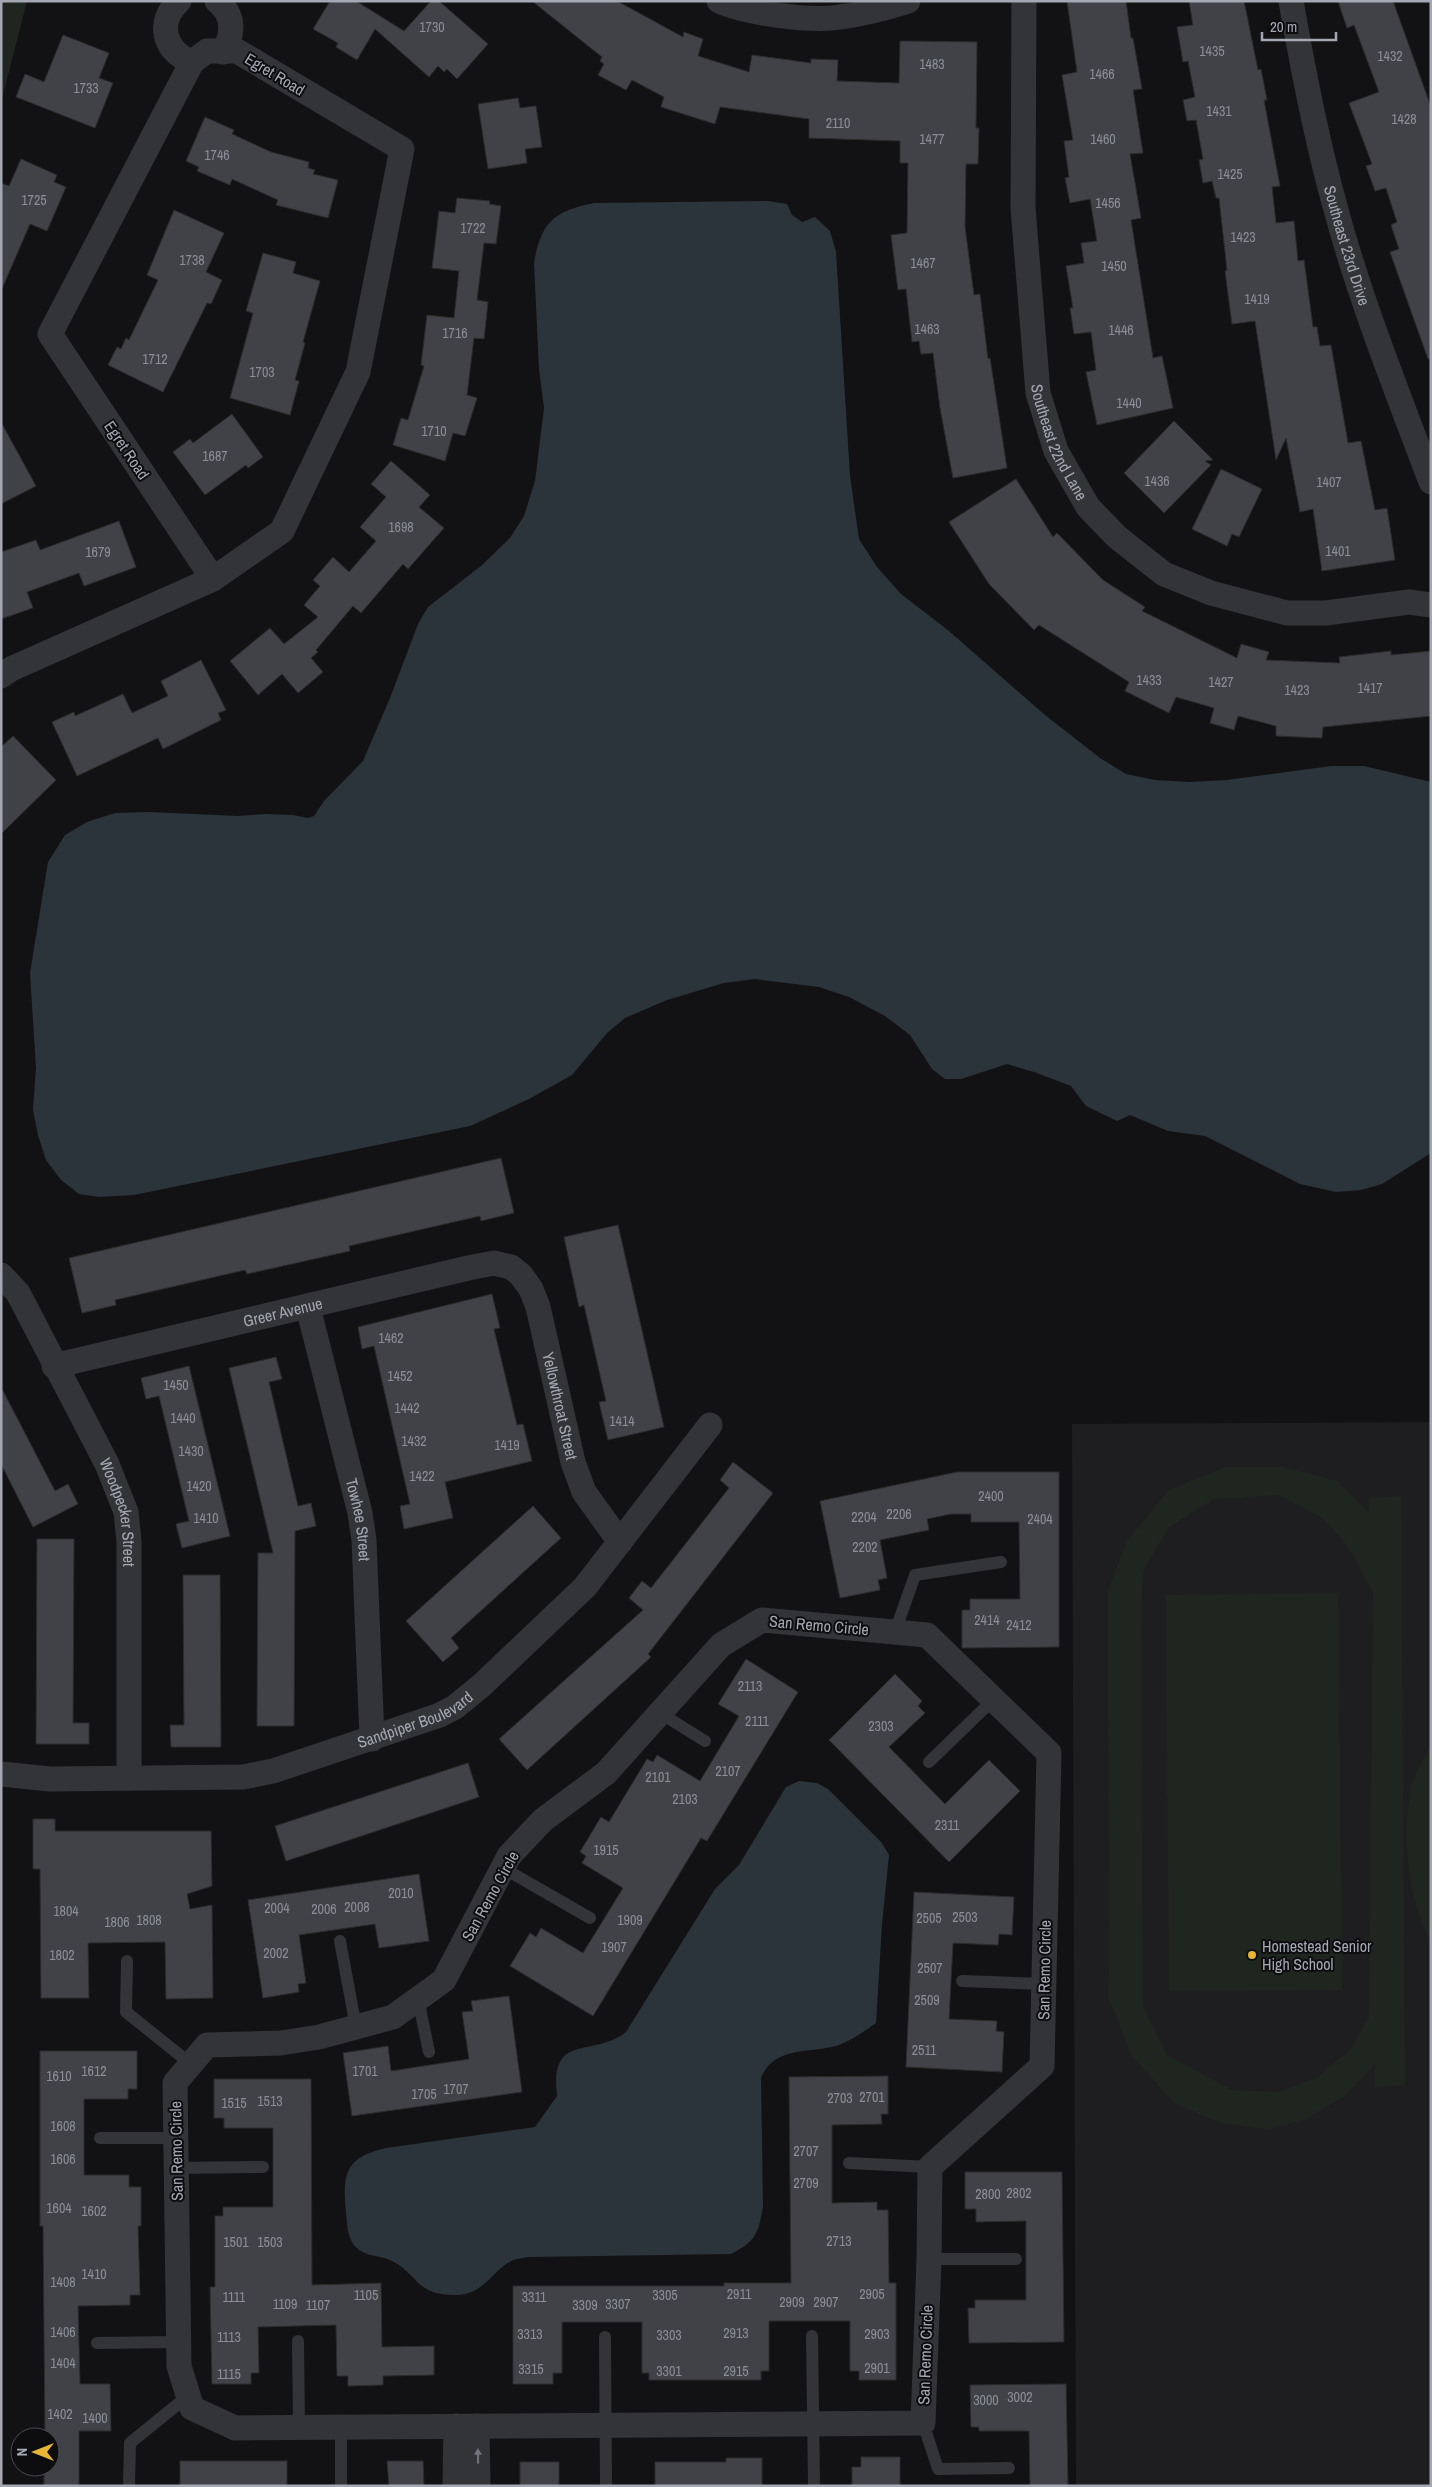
<svg xmlns="http://www.w3.org/2000/svg" width="1432" height="2487" font-family="'Archivo Narrow',sans-serif">
  <style>
    .built { fill: #1e1e20 }
    .green { fill: #1f2620; fill-rule: evenodd }
    .water { fill: #2c343b }
    .building { fill: #414247; stroke: #2c2c2f }
    .lines { fill: none; stroke-linecap: round; stroke-linejoin: round }
    .lane { stroke: #333438; stroke-width: 12 }
    .street { stroke: #333438; stroke-width: 25 }
    .oneway { fill: #71747c }
    .poi-dot { fill: #e7b637; stroke: #0d0d0f; stroke-width: 2 }
    .labels { text-anchor: middle; stroke-width: 4; stroke-linejoin: round; paint-order: stroke }
    .number-label { font-size: 14px; fill: #8b8e98 }
    .street-label { font-size: 16px; fill: #a4a8b3; stroke: #0d0d0f }
    .poi-label { font-size: 16px; fill: #a4a8b3; stroke: #0d0d0f; text-anchor: start }
  </style>
  <rect width="100%" height="100%" fill="#121214"/>
  <polygon class="built" points="1431,1422 1431,2486 1076,2486 1072,1424"/>
  <g class="green">
    <polygon points="1,1 27,1 1,103"/>
    <path d="M 1225,1467 L 1284,1467 L 1337,1481 L 1368,1512 L 1369,1498 L 1401,1496 L 1405,2085 L 1375,2087 L 1375,2064 L 1345,2096 L 1304,2120 L 1268,2129 L 1221,2123 L 1174,2103 L 1132,2056 L 1109,1999 L 1108,1591 L 1127,1541 L 1169,1490 ZM 1279,1495 L 1324,1519 L 1349,1548 L 1373,1592 L 1369,2017 L 1350,2050 L 1316,2078 L 1279,2092 L 1232,2090 L 1167,2055 L 1143,2007 L 1141,1623 L 1143,1571 L 1169,1527 L 1214,1499 Z"/>
    <polygon points="1338,1593 1342,1990 1169,1991 1166,1595"/>
    <path d="M 1431,1746 L 1431,1944 C 1409,1898 1402,1845 1410,1795 C 1412,1777 1422,1761 1431,1746 Z"/>
  </g>
  <g class="water">
    <path d="M 768,201 L 787,204 L 792,215 L 802,222 L 815,217 L 830,231 L 836,252 L 850,476 L 859,539 L 877,567 L 901,594 L 949,631 L 1045,715 L 1100,758 L 1126,774 L 1155,780 L 1189,782 L 1227,780 L 1331,766 L 1364,766 L 1431,782 L 1431,1153 L 1382,1184 L 1361,1190 L 1336,1192 L 1300,1184 L 1205,1136 L 1168,1131 L 1130,1115 L 1117,1121 L 1086,1106 L 1071,1086 L 1034,1072 L 1007,1064 L 961,1079 L 945,1079 L 932,1069 L 910,1035 L 885,1016 L 849,997 L 819,987 L 755,979 L 724,983 L 667,1000 L 625,1018 L 607,1033 L 572,1075 L 529,1099 L 470,1126 L 134,1195 L 99,1197 L 79,1194 L 61,1180 L 46,1160 L 38,1135 L 33,1110 L 36,1068 L 30,973 L 48,862 L 65,835 L 87,822 L 115,813 L 149,812 L 238,816 L 265,814 L 293,815 L 308,818 L 314,816 L 324,801 L 363,761 L 390,698 L 418,624 L 428,607 L 481,566 L 510,538 L 524,516 L 535,481 L 544,408 L 539,369 L 534,263 C 541,222 554,211 594,203 Z"/>
    <path d="M 799,1781 L 817,1783 L 828,1789 L 882,1843 L 889,1855 L 882,1924 L 876,2023 C 865,2031 852,2040 839,2045 C 811,2054 774,2045 761,2078 L 763,2207 C 758,2234 756,2241 731,2254 L 529,2257 C 524,2258 519,2258 514,2260 C 493,2268 486,2294 457,2295 C 416,2296 419,2275 392,2261 C 378,2254 365,2258 354,2245 C 347,2236 347,2222 346,2212 C 342,2173 346,2157 386,2148 L 535,2127 L 557,2096 C 550,2031 591,2059 626,2032 L 715,1889 L 739,1865 L 786,1787 Z"/>
  </g>
  <g class="building">
    <polygon points="330,1 356,1 404,31 431,1 439,1 488,44 457,79 447,69 444,72 438,66 429,77 375,29 357,60 336,47 338,43 313,29"/>
    <polygon points="532,1 617,1 683,37 684,32 703,39 698,56 749,72 752,55 811,63 811,59 838,60 837,81 899,83 900,41 977,42 976,128 979,128 978,164 966,164 965,227 974,295 980,294 988,359 990,358 1007,468 953,478 940,408 933,353 921,354 919,341 912,342 906,289 898,290 891,235 907,233 908,163 900,163 900,141 809,138 809,119 720,107 715,124 661,107 664,97 632,80 626,90 598,75 604,64 600,61 602,57"/>
    <polygon points="1067,1 1126,1 1131,38 1133,38 1142,89 1133,90 1143,153 1130,154 1141,218 1131,220 1153,358 1162,356 1173,408 1097,425 1086,372 1096,370 1091,332 1074,334 1070,308 1073,308 1066,266 1084,263 1081,243 1097,241 1090,199 1070,203 1065,178 1069,177 1064,141 1073,140 1062,75 1077,72"/>
    <polygon points="1189,1 1244,1 1258,70 1261,69 1267,100 1264,100 1280,186 1272,187 1276,223 1294,221 1298,261 1304,260 1313,327 1317,327 1320,346 1331,345 1348,443 1361,441 1375,510 1387,508 1395,560 1322,571 1313,509 1300,512 1286,438 1276,460 1255,321 1232,324 1225,271 1227,270 1219,198 1216,198 1212,181 1203,183 1199,160 1203,159 1196,120 1187,121 1183,100 1195,97 1188,61 1183,62 1177,27 1193,25"/>
    <polygon points="1338,1 1393,1 1431,107 1431,359 1428,359 1390,252 1399,249 1391,225 1397,222 1386,188 1375,191 1366,166 1372,164 1349,103 1379,92 1354,25 1347,28"/>
    <polygon points="63,35 109,53 99,78 113,83 95,128 16,97 25,74 44,82"/>
    <polygon points="518,98 520,108 536,106 542,147 525,149 527,163 488,169 478,104"/>
    <polygon points="205,117 234,130 232,134 271,152 309,162 308,168 315,170 313,174 338,180 328,218 276,205 278,200 232,179 230,185 197,171 199,167 186,161"/>
    <polygon points="21,159 57,175 54,182 66,187 47,231 30,224 1,291 1,183 9,186"/>
    <polygon points="457,198 490,201 489,204 501,206 496,244 484,243 477,300 488,302 484,339 474,338 467,395 477,398 465,436 453,433 445,461 393,445 401,418 408,420 424,366 421,365 427,315 454,318 459,271 432,268 439,211 455,213"/>
    <polygon points="174,210 224,233 206,272 222,280 211,304 207,303 163,392 108,365 117,347 121,349 126,338 129,340 158,280 147,275"/>
    <polygon points="263,253 296,262 293,273 320,281 303,342 305,343 295,380 299,381 290,415 230,398 253,313 246,311"/>
    <polygon points="232,414 263,457 248,468 246,465 205,495 173,452 190,439 193,443"/>
    <polygon points="1174,421 1213,460 1205,461 1211,465 1164,513 1124,473"/>
    <polygon points="1,422 36,486 1,504"/>
    <polygon points="391,461 430,495 419,507 444,528 408,569 403,564 361,613 353,606 316,650 318,652 311,658 323,672 298,693 282,674 258,695 230,661 270,628 284,644 318,617 304,605 320,586 313,580 333,557 349,572 376,541 360,527 386,497 371,484"/>
    <polygon points="1221,469 1262,489 1239,537 1232,534 1227,546 1192,529"/>
    <polygon points="1016,479 1053,537 1057,533 1103,580 1145,607 1142,611 1237,658 1241,644 1269,652 1266,660 1340,663 1339,657 1391,651 1391,655 1431,651 1431,716 1323,727 1322,738 1276,736 1276,726 1238,716 1234,730 1210,723 1214,708 1176,697 1169,713 1125,691 1129,682 1039,625 1034,630 989,584 949,522"/>
    <polygon points="119,521 136,567 84,586 79,573 27,592 33,608 1,619 1,552 36,540 40,550"/>
    <polygon points="201,660 226,710 218,713 221,720 163,749 158,738 77,776 52,722 74,712 75,716 123,694 132,713 168,696 161,681"/>
    <polygon points="13,736 56,780 1,834 1,747"/>
    <polygon points="501,1158 514,1213 481,1221 480,1216 349,1246 350,1251 247,1274 245,1270 115,1300 116,1305 82,1313 69,1258"/>
    <polygon points="618,1225 664,1427 608,1440 599,1402 606,1401 584,1305 579,1307 564,1237"/>
    <polygon points="492,1294 500,1328 494,1329 517,1425 523,1424 532,1461 445,1482 453,1518 404,1529 400,1506 410,1504 374,1346 362,1349 358,1327"/>
    <polygon points="276,1357 282,1379 269,1382 298,1506 311,1503 316,1526 295,1531 294,1726 257,1726 258,1553 273,1553 229,1368"/>
    <polygon points="189,1366 230,1536 182,1548 176,1524 189,1521 159,1396 146,1399 141,1378"/>
    <polygon points="1,1387 55,1491 68,1484 78,1504 33,1527 1,1464"/>
    <polygon points="733,1462 773,1493 648,1654 651,1657 527,1770 499,1739 643,1610 629,1598 642,1581 651,1588 729,1488 720,1480"/>
    <polygon points="957,1472 1059,1472 1059,1647 962,1648 962,1610 970,1610 970,1599 1020,1599 1019,1522 971,1522 971,1514 951,1514 927,1519 929,1530 880,1540 887,1578 878,1580 880,1590 840,1598 820,1501"/>
    <polygon points="533,1506 561,1538 451,1638 459,1648 443,1662 406,1621"/>
    <polygon points="37,1539 74,1539 73,1723 89,1723 89,1744 36,1744"/>
    <polygon points="183,1575 220,1575 221,1747 171,1747 170,1725 184,1725"/>
    <polygon points="746,1659 798,1692 707,1841 701,1838 593,2016 510,1966 530,1933 536,1937 541,1928 583,1953 623,1888 582,1863 586,1856 580,1852 601,1817 609,1822 647,1759 653,1762 657,1755 700,1781 739,1716 718,1704"/>
    <polygon points="895,1674 922,1701 918,1706 925,1713 889,1747 945,1804 989,1760 1020,1791 949,1862 829,1740"/>
    <polygon points="468,1763 479,1797 286,1861 275,1826"/>
    <polygon points="33,1819 55,1819 55,1831 211,1831 212,1886 187,1894 190,1909 212,1905 213,1998 166,1999 165,1942 88,1943 89,1998 41,1998 40,1869 33,1869"/>
    <polygon points="419,1874 429,1941 379,1948 375,1924 299,1935 306,1983 298,1984 299,1992 263,1998 248,1900"/>
    <polygon points="914,1892 1014,1897 1012,1935 999,1934 998,1945 953,1943 949,2019 997,2021 996,2031 1004,2032 1002,2072 906,2067"/>
    <polygon points="509,1996 522,2092 352,2116 343,2053 388,2046 391,2071 469,2059 462,2012 473,2011 471,2001"/>
    <polygon points="40,2051 137,2051 137,2089 128,2089 128,2099 84,2099 84,2175 129,2175 129,2187 141,2187 141,2226 138,2226 140,2295 130,2295 130,2305 78,2306 80,2384 110,2384 111,2431 79,2431 79,2486 44,2486 44,2467 50,2467 50,2437 45,2437 43,2226 40,2226"/>
    <polygon points="888,2076 888,2114 881,2114 882,2124 832,2125 832,2203 877,2202 877,2210 888,2210 889,2283 896,2283 896,2380 859,2380 859,2371 850,2371 850,2321 769,2321 769,2371 761,2371 761,2380 649,2380 649,2373 642,2373 642,2322 562,2322 562,2373 553,2373 553,2384 513,2384 513,2286 724,2286 724,2283 791,2283 789,2077"/>
    <polygon points="214,2079 311,2079 312,2285 381,2283 382,2347 434,2346 434,2375 383,2376 383,2385 348,2386 348,2376 337,2376 336,2325 258,2327 259,2373 251,2373 251,2384 212,2384 210,2287 215,2287 215,2216 223,2216 223,2207 273,2207 273,2128 224,2128 224,2118 214,2118"/>
    <polygon points="965,2172 1062,2172 1064,2342 969,2343 968,2308 975,2308 975,2300 1026,2300 1026,2221 976,2222 976,2209 965,2209"/>
    <polygon points="1066,2384 1068,2486 1030,2486 1029,2431 979,2431 979,2427 971,2427 970,2385"/>
    <polygon points="861,2457 900,2457 900,2486 852,2486 852,2467 861,2467"/>
    <polygon points="726,2458 762,2458 762,2486 655,2486 655,2462 726,2462"/>
    <rect x="180" y="2461" width="107" height="25"/>
    <polygon points="387,2461 423,2461 424,2486 389,2486"/>
    <rect x="520" y="2462" width="39" height="24"/>
  </g>
  <g class="lines">
    <g class="lane">
      <polyline points="895,1632 915,1575 1001,1562"/>
      <polyline points="660,1713 705,1741"/>
      <polyline points="929,1762 993,1700"/>
      <polyline points="503,1868 590,1918"/>
      <polyline points="340,1941 356,2027"/>
      <polyline points="127,1961 126,2012 191,2064"/>
      <polyline points="962,1981 1044,1984"/>
      <polyline points="418,1999 429,2052"/>
      <polyline points="100,2138 176,2138"/>
      <polyline points="849,2163 930,2167"/>
      <polyline points="176,2168 263,2167"/>
      <polyline points="929,2259 1016,2259"/>
      <polyline points="812,2336 814,2486"/>
      <polyline points="605,2337 606,2486"/>
      <polyline points="298,2341 299,2427"/>
      <polyline points="97,2343 178,2342"/>
      <polyline points="923,2423 938,2469 1009,2468"/>
      <polyline points="341,2427 341,2486"/>
      <polyline points="129,2486 130,2443 188,2396"/>
    </g>
    <g class="street">
      <path d="M 179,1 C 156,22 164,52 192,62"/>
      <path d="M 217,1 C 235,15 234,34 223,52"/>
      <path d="M 719,1 C 745,13 811,22 840,17 C 863,14 886,8 908,1"/>
      <path id="s1" d="M 1024,1 L 1023,208 L 1038,393 L 1056,451 L 1088,507 L 1117,537 L 1164,574 L 1211,593 L 1287,613 L 1326,613 L 1409,602 L 1431,605"/>
      <path id="s2" d="M 1291,1 C 1303,70 1316,138 1335,206 C 1360,300 1397,391 1431,482"/>
      <polygon points="207,51 237,51 402,149 358,372 282,531 213,579 50,334 192,62"/>
      <polyline points="1,676 11,669 213,579"/>
      <path id="s3" d="M 1,1275 L 18,1293 L 107,1464 L 126,1512 L 129,1541 L 129,1778"/>
      <path id="s4" d="M 308,1307 L 360,1513 L 364,1540 L 372,1739"/>
      <path id="s5" d="M 54,1366 L 468,1268 L 494,1263 L 511,1267 L 521,1275 L 531,1289 L 538,1307 L 573,1462 L 584,1492 L 620,1542"/>
      <polygon points="762,1620 927,1635 1049,1753 1042,2066 930,2167 929,2259 923,2423 235,2428 192,2408 179,2366 175,2083 207,2045 281,2043 319,2037 393,2017 444,1980 509,1856 543,1820 606,1773 721,1645"/>
      <path id="s6" d="M 1,1774 L 50,1779 L 243,1777 L 273,1771 L 440,1715 L 455,1707 L 482,1685 L 585,1587 L 710,1425"/>
      <polyline points="477,2426 478,2486"/>
      <polyline points="455,2486 456,2426"/>
    </g>
  </g>
  <defs><path id="oneway-solid" d="M-6-.8H1V-3.2L6.5 0L1 3.2V.8H-6Z" transform="scale(1.25)"/></defs>
  <use class="oneway" href="#oneway-solid" transform="translate(478 2456) rotate(-91)"/>
  <circle class="poi-dot" cx="1252" cy="1955" r="5"/>
  <g class="labels">
    <g class="number-label">
      <text x="432" y="32">1730</text>
      <text x="1212" y="56">1435</text>
      <text x="1390" y="61">1432</text>
      <text x="932" y="69">1483</text>
      <text x="1102" y="79">1466</text>
      <text x="86" y="93">1733</text>
      <text x="1219" y="116">1431</text>
      <text x="1404" y="124">1428</text>
      <text x="838" y="128">2110</text>
      <text x="932" y="144">1477</text>
      <text x="1103" y="144">1460</text>
      <text x="217" y="160">1746</text>
      <text x="1230" y="179">1425</text>
      <text x="34" y="205">1725</text>
      <text x="1108" y="208">1456</text>
      <text x="473" y="233">1722</text>
      <text x="1243" y="242">1423</text>
      <text x="192" y="265">1738</text>
      <text x="923" y="268">1467</text>
      <text x="1114" y="271">1450</text>
      <text x="1257" y="304">1419</text>
      <text x="927" y="334">1463</text>
      <text x="1121" y="335">1446</text>
      <text x="455" y="338">1716</text>
      <text x="155" y="364">1712</text>
      <text x="262" y="377">1703</text>
      <text x="1129" y="408">1440</text>
      <text x="434" y="436">1710</text>
      <text x="215" y="461">1687</text>
      <text x="1157" y="486">1436</text>
      <text x="1329" y="487">1407</text>
      <text x="401" y="532">1698</text>
      <text x="1338" y="556">1401</text>
      <text x="98" y="557">1679</text>
      <text x="1149" y="685">1433</text>
      <text x="1221" y="687">1427</text>
      <text x="1370" y="693">1417</text>
      <text x="1297" y="695">1423</text>
      <text x="391" y="1343">1462</text>
      <text x="400" y="1381">1452</text>
      <text x="176" y="1390">1450</text>
      <text x="407" y="1413">1442</text>
      <text x="183" y="1423">1440</text>
      <text x="622" y="1426">1414</text>
      <text x="414" y="1446">1432</text>
      <text x="507" y="1450">1419</text>
      <text x="191" y="1456">1430</text>
      <text x="422" y="1481">1422</text>
      <text x="199" y="1491">1420</text>
      <text x="991" y="1501">2400</text>
      <text x="899" y="1519">2206</text>
      <text x="864" y="1522">2204</text>
      <text x="206" y="1523">1410</text>
      <text x="1040" y="1524">2404</text>
      <text x="865" y="1552">2202</text>
      <text x="987" y="1625">2414</text>
      <text x="1019" y="1630">2412</text>
      <text x="750" y="1691">2113</text>
      <text x="757" y="1726">2111</text>
      <text x="881" y="1731">2303</text>
      <text x="728" y="1776">2107</text>
      <text x="658" y="1782">2101</text>
      <text x="685" y="1804">2103</text>
      <text x="947" y="1830">2311</text>
      <text x="606" y="1855">1915</text>
      <text x="401" y="1898">2010</text>
      <text x="357" y="1912">2008</text>
      <text x="277" y="1913">2004</text>
      <text x="324" y="1914">2006</text>
      <text x="66" y="1916">1804</text>
      <text x="965" y="1922">2503</text>
      <text x="929" y="1923">2505</text>
      <text x="149" y="1925">1808</text>
      <text x="630" y="1925">1909</text>
      <text x="117" y="1927">1806</text>
      <text x="614" y="1952">1907</text>
      <text x="276" y="1958">2002</text>
      <text x="62" y="1960">1802</text>
      <text x="930" y="1973">2507</text>
      <text x="927" y="2005">2509</text>
      <text x="924" y="2055">2511</text>
      <text x="94" y="2076">1612</text>
      <text x="365" y="2076">1701</text>
      <text x="59" y="2081">1610</text>
      <text x="456" y="2094">1707</text>
      <text x="424" y="2099">1705</text>
      <text x="872" y="2102">2701</text>
      <text x="840" y="2103">2703</text>
      <text x="270" y="2106">1513</text>
      <text x="234" y="2108">1515</text>
      <text x="63" y="2131">1608</text>
      <text x="806" y="2156">2707</text>
      <text x="63" y="2164">1606</text>
      <text x="806" y="2188">2709</text>
      <text x="1019" y="2198">2802</text>
      <text x="988" y="2199">2800</text>
      <text x="59" y="2213">1604</text>
      <text x="94" y="2216">1602</text>
      <text x="839" y="2246">2713</text>
      <text x="236" y="2247">1501</text>
      <text x="270" y="2247">1503</text>
      <text x="94" y="2279">1410</text>
      <text x="63" y="2287">1408</text>
      <text x="739" y="2299">2911</text>
      <text x="872" y="2299">2905</text>
      <text x="366" y="2300">1105</text>
      <text x="665" y="2300">3305</text>
      <text x="234" y="2302">1111</text>
      <text x="534" y="2302">3311</text>
      <text x="792" y="2307">2909</text>
      <text x="826" y="2307">2907</text>
      <text x="285" y="2309">1109</text>
      <text x="618" y="2309">3307</text>
      <text x="318" y="2310">1107</text>
      <text x="585" y="2310">3309</text>
      <text x="63" y="2337">1406</text>
      <text x="736" y="2338">2913</text>
      <text x="530" y="2339">3313</text>
      <text x="877" y="2339">2903</text>
      <text x="669" y="2340">3303</text>
      <text x="229" y="2342">1113</text>
      <text x="63" y="2368">1404</text>
      <text x="877" y="2373">2901</text>
      <text x="531" y="2374">3315</text>
      <text x="669" y="2376">3301</text>
      <text x="736" y="2376">2915</text>
      <text x="229" y="2379">1115</text>
      <text x="1020" y="2402">3002</text>
      <text x="986" y="2405">3000</text>
      <text x="60" y="2419">1402</text>
      <text x="95" y="2423">1400</text>
    </g>
    <g class="street-label">
      <text transform="translate(275 74) rotate(31)" y="6">Egret Road</text>
      <text dy="6" stroke="none"><textPath href="#s2" startOffset="251">Southeast 23rd Drive</textPath></text>
      <text dy="6" stroke="none"><textPath href="#s1" startOffset="446">Southeast 22nd Lane</textPath></text>
      <text transform="translate(127 450) rotate(56)" y="6">Egret Road</text>
      <text dy="6" stroke="none"><textPath href="#s5" startOffset="235">Greer Avenue</textPath></text>
      <text dy="6" stroke="none"><textPath href="#s5" startOffset="620">Yellowthroat Street</textPath></text>
      <text dy="6" stroke="none"><textPath href="#s3" startOffset="268">Woodpecker Street</textPath></text>
      <text dy="6" stroke="none"><textPath href="#s4" startOffset="219">Towhee Street</textPath></text>
      <text transform="translate(819 1625) rotate(5)" y="6">San Remo Circle</text>
      <text dy="6" stroke="none"><textPath href="#s6" startOffset="424">Sandpiper Boulevard</textPath></text>
      <text transform="translate(490 1896) rotate(-61)" y="6">San Remo Circle</text>
      <text transform="translate(1044 1970) rotate(-89)" y="6">San Remo Circle</text>
      <text transform="translate(176 2151) rotate(-91)" y="6">San Remo Circle</text>
      <text transform="translate(925 2355) rotate(-88)" y="6">San Remo Circle</text>
    </g>
    <g class="poi-label">
      <text x="1262" y="1952">Homestead Senior<tspan x="1262" dy="18">High School</tspan></text>
    </g>
  </g>
  <rect width="1432" height="2487" fill="none" stroke="#a4a8b3" stroke-width="5"/>
  <g transform="translate(35 2452) rotate(270)"><circle r="24" fill="#0d0d0f" stroke="#494b51"/>
  <path d="M0-4L9 19L0 12L-9 19Z" fill="#e7b637"/>
  <text y="-8" font-size="14" font-weight="bold" text-anchor="middle" fill="#a4a8b3">N</text>
  </g>
  <path d="M1262 32v8h74v-8" fill="none" stroke="#a4a8b3" stroke-width="2.5"/>
  <text x="1270" y="32" font-size="15" fill="#a4a8b3" stroke="#0d0d0f" stroke-width="4" paint-order="stroke">20 m</text>
</svg>
